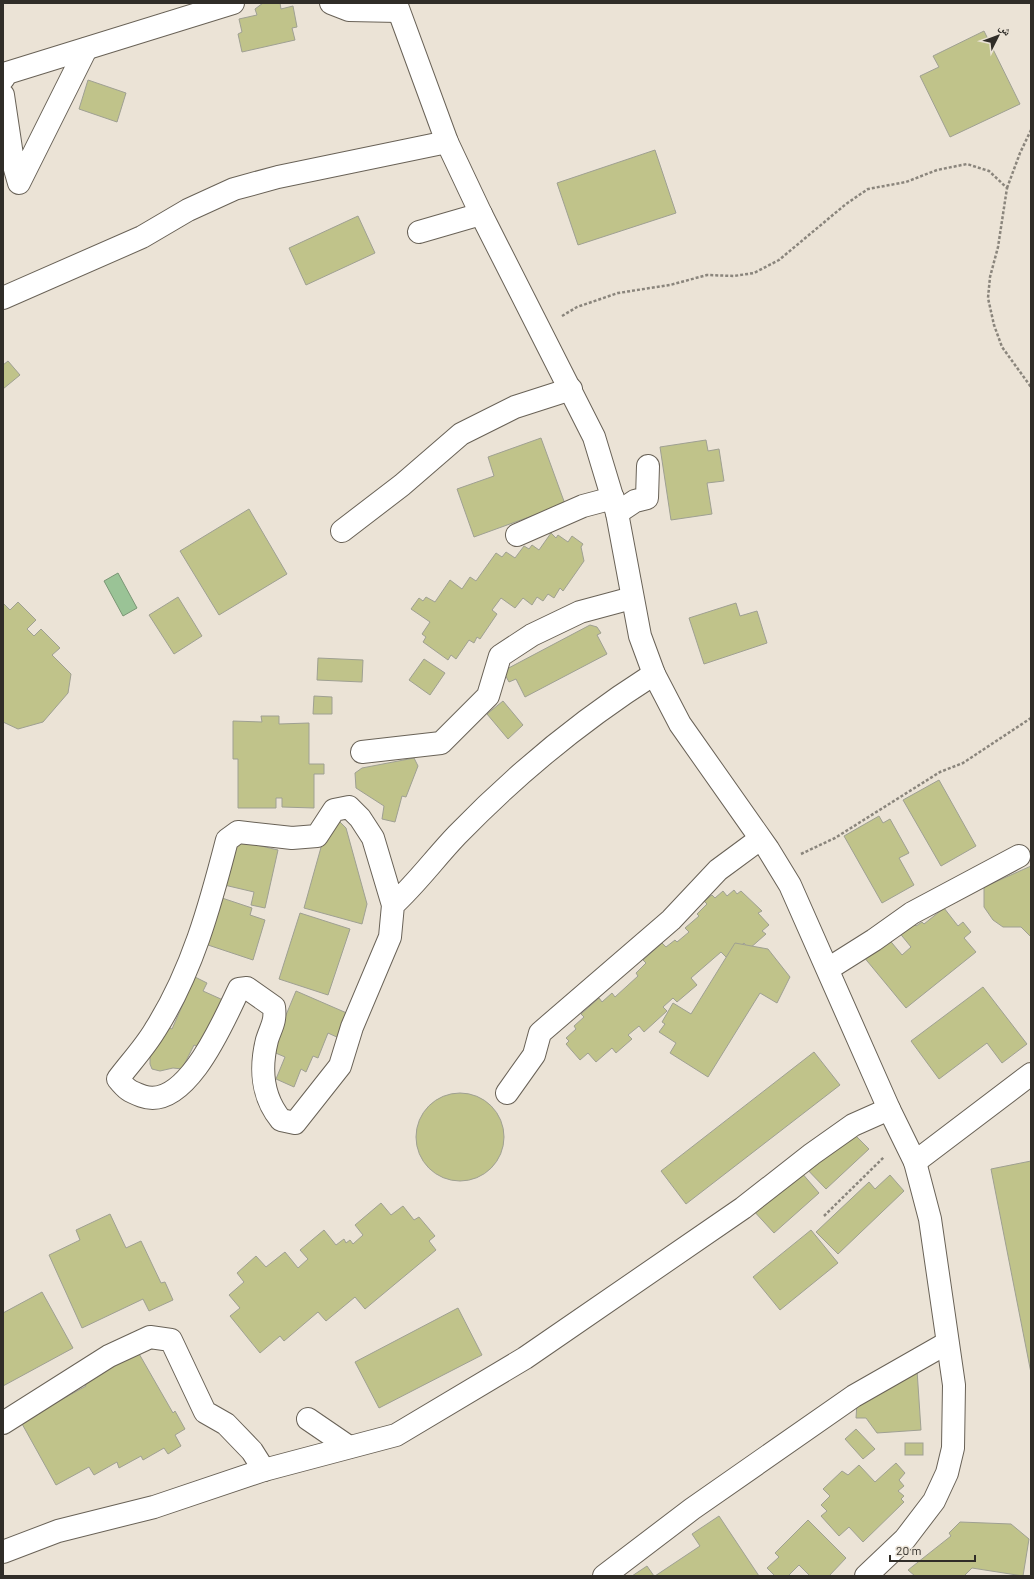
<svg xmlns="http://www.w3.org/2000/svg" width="1034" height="1579" font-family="Barlow,'Noto Naskh Arabic',sans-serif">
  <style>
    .water { fill: #9ac396; stroke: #7a9675 }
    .building { fill: #c0c38a; stroke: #9fa092 }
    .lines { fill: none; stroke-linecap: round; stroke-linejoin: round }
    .minor-casing { stroke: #696257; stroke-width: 24 }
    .path { stroke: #8a857c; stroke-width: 2.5; stroke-dasharray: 3 2; stroke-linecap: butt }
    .minor { stroke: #fff; stroke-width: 22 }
  </style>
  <rect width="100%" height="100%" fill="#ebe3d6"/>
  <polygon class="water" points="118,573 137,608 123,616 104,581"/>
  <g class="building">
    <polygon points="263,3 280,3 281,9 293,6 297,27 292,28 295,40 242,52 238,34 242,32 239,19 257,15 255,9"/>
    <polygon points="984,31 1020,104 950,137 920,76 939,67 933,56"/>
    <polygon points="88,80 126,93 117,122 79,109"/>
    <polygon points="655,150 676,213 578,245 557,183"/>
    <polygon points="358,216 375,253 306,285 289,248"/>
    <polygon points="8,361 20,375 3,389 3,365"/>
    <polygon points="541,438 565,504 474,537 457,489 494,476 488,457"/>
    <polygon points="706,440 708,451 719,449 724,481 707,483 712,514 671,520 660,447"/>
    <polygon points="249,509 287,574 219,615 180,551"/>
    <polygon points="551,533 556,538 558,535 568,542 572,536 583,544 581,547 584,561 563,591 560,588 554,598 548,594 543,601 537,597 532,605 523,598 515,608 501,598 492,610 497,614 480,639 477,637 474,643 469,640 456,659 451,655 448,660 423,642 426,637 422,634 430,622 411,609 419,598 423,601 426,597 435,602 450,580 462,589 470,577 476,581 496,553 502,557 506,552 515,558 524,546 529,549 532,545 539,550"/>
    <polygon points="178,597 202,636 174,654 149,615"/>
    <polygon points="18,602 36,620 27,629 34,636 41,629 60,648 52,655 71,674 68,693 43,722 18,729 3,722 3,603 10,610"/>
    <polygon points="736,603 740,616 757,611 767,643 704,664 689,618"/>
    <polygon points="590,625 597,627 601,633 597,635 607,654 525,697 516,679 509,682 503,671"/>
    <polygon points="318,658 363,660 362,682 317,680"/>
    <polygon points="424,659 445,673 430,695 409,680"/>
    <polygon points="314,696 332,697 332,714 313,714"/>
    <polygon points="503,701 523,725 508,739 487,714"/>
    <polygon points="261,716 279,716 279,724 309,723 309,764 324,764 324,774 314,774 314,808 282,807 282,798 276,798 276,808 238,808 238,759 233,759 233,721 262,722"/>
    <polygon points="414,758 418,766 406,797 402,796 395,822 382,819 384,806 356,788 355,773 362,768"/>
    <polygon points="939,780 976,846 941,866 903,800"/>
    <polygon points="879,816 883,823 890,819 909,853 899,858 914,885 882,903 844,836"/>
    <polygon points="339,821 346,828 367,904 362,924 304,908 327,826"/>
    <polygon points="238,837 257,845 278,850 265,908 251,905 254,892 220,884"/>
    <polygon points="1031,866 1031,937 1021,927 1003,927 993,920 984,907 984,887"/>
    <polygon points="734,890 737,894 741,891 762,911 758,913 769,925 762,931 766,934 749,949 744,943 727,958 721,952 691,978 697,985 677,1002 673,998 663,1007 667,1011 644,1032 639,1026 628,1035 632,1039 616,1053 612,1048 596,1062 588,1053 580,1060 566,1044 569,1041 566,1038 576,1029 574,1026 584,1017 581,1014 599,998 602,1002 612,993 615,997 638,976 636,973 646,963 643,960 662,943 666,947 675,940 677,942 689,932 685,928 699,916 697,914 707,904 704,901 712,895 715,898 723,891 727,896"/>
    <polygon points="219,897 252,908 250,915 265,920 253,960 205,944"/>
    <polygon points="944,908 958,926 963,922 971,932 964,938 976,952 906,1008 863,956 887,937 902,955 911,947 898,931 911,920 916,926 922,922 924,924"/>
    <polygon points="300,913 350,929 328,995 279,979"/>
    <polygon points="735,943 768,949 790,977 777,1003 760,993 708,1077 670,1053 676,1043 659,1032 665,1024 662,1022 673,1003 691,1014"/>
    <polygon points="195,977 207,983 203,991 223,1000 200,1048 194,1045 182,1069 173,1068 160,1071 152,1069 150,1064 150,1057 166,1026 172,1029"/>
    <polygon points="983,987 1027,1044 1002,1063 987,1043 939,1079 911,1041"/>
    <polygon points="296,991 349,1014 339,1038 328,1033 318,1058 313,1056 306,1072 301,1069 294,1087 276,1079 285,1057 271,1051"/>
    <polygon points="814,1052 840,1085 686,1204 661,1171"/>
    <circle cx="460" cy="1137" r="44"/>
    <polygon points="850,1130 869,1149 826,1189 803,1165"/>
    <polygon points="1031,1161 1031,1373 991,1169"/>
    <polygon points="801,1172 819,1193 774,1233 752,1209"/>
    <polygon points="890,1175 904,1191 838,1254 816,1232 869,1182 875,1189"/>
    <polygon points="381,1203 391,1215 403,1206 414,1220 419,1217 435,1236 429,1241 436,1250 365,1309 355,1297 326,1321 318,1312 284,1341 280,1336 260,1353 230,1316 240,1308 229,1295 244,1282 237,1273 256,1256 266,1267 285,1252 298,1268 308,1259 300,1250 324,1230 336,1245 344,1239 346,1243 350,1240 353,1244 363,1235 355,1225"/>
    <polygon points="110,1214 126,1248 141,1241 161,1283 165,1282 173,1300 149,1311 143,1299 82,1328 49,1255 80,1240 76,1230"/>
    <polygon points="811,1230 838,1263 780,1310 753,1277"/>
    <polygon points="42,1292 73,1348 3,1386 3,1313"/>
    <polygon points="458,1308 482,1355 379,1408 355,1362"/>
    <polygon points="138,1352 173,1413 175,1411 185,1429 175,1435 181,1446 168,1454 164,1448 143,1460 141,1456 119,1468 117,1462 94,1475 89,1467 56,1485 21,1422 86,1386 84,1382"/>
    <polygon points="917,1370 921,1430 877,1433 866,1418 856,1418 857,1403"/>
    <polygon points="856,1429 875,1449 863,1459 845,1439"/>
    <rect x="905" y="1443" width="18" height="12"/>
    <polygon points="896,1463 905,1473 899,1480 904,1486 898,1491 904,1496 901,1499 904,1502 863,1542 849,1527 839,1536 821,1516 827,1511 821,1505 830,1496 823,1489 842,1471 848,1475 859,1465 875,1482"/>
    <polygon points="719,1516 759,1576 655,1576 700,1546 692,1534"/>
    <polygon points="808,1520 846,1558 829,1576 810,1576 799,1565 788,1576 775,1576 767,1568 779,1557 775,1553"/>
    <polygon points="960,1522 1011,1524 1029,1539 1023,1576 972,1568 964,1576 915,1576 908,1570 951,1536 949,1533"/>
    <polygon points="647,1566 654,1576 632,1576"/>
  </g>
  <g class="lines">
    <defs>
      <g id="minor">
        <polyline points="331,3 349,10 398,11"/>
        <polyline points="396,3 447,142 481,214 594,437 617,513 640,636 654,674 680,724 768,849 790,885 889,1109 915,1162 930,1219 954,1385 953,1448 947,1473 934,1501 905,1539 866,1576"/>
        <polyline points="3,79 7,73 233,3"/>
        <polyline points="3,95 13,162 19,183 86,49"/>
        <polyline points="419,232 481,214"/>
        <polyline points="3,298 142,237 188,210 234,189 278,177 447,142"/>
        <polyline points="617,513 635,501 647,498 648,466"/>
        <polyline points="342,531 402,485 461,434 515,407 571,389"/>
        <polyline points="517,535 583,506 613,498"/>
        <polyline points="362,752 441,743 488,696 500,656 532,635 580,612 632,598"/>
        <path d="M 393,905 L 373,838 L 360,818 L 349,807 L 334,810 L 317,836 L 292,838 L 238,832 L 227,840 C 210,906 192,972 155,1030 C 145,1047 130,1063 118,1079 C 127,1090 129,1091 142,1096 C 186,1112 224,1020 239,989 L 247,988 L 274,1007 C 276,1022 271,1027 267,1040 C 260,1068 262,1097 281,1120 L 295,1123 L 340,1066 L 352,1027 L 390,937 L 393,905 C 417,883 435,858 457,835 C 518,772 580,721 654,674"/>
        <polyline points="828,969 874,940 912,913 1019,856"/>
        <polyline points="507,1093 534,1055 540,1033 671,920 718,870 760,839"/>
        <polyline points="915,1162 1031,1074"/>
        <polyline points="308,1419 349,1447"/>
        <polyline points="3,1423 109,1356 150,1337 171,1340 205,1412 226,1424 252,1451 264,1470"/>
        <polyline points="3,1552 58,1531 154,1507 264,1470 396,1435 525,1358 743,1208 812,1154 853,1125 889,1109"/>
        <polyline points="604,1576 692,1509 854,1396 947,1343"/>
      </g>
    </defs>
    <use href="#minor" class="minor-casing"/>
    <g class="path">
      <polyline points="1007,188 1020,153 1031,130"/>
      <polyline points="562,316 577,307 618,293 670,285 707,275 734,276 754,273 779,260 846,204 868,189 906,182 937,170 967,164 989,171 1007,188 998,247 990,277 988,298 994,325 1002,347 1031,387"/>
      <polyline points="801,854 835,838 940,772 963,763 1031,718"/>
      <polyline points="824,1216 884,1157"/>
    </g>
    <use href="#minor" class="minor"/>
  </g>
  <rect width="1034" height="1579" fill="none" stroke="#302d28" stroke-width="8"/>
  <g transform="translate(998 36) rotate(48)" stroke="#ebe3d6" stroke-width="3" paint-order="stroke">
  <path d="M0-3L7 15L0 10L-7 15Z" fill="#302d28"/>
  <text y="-6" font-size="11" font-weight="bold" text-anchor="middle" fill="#302d28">ش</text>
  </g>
  <path d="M890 1555v6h85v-6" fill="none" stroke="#302d28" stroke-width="2"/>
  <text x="896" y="1555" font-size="12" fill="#302d28" stroke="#ebe3d6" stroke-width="3" paint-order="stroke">20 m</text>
</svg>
